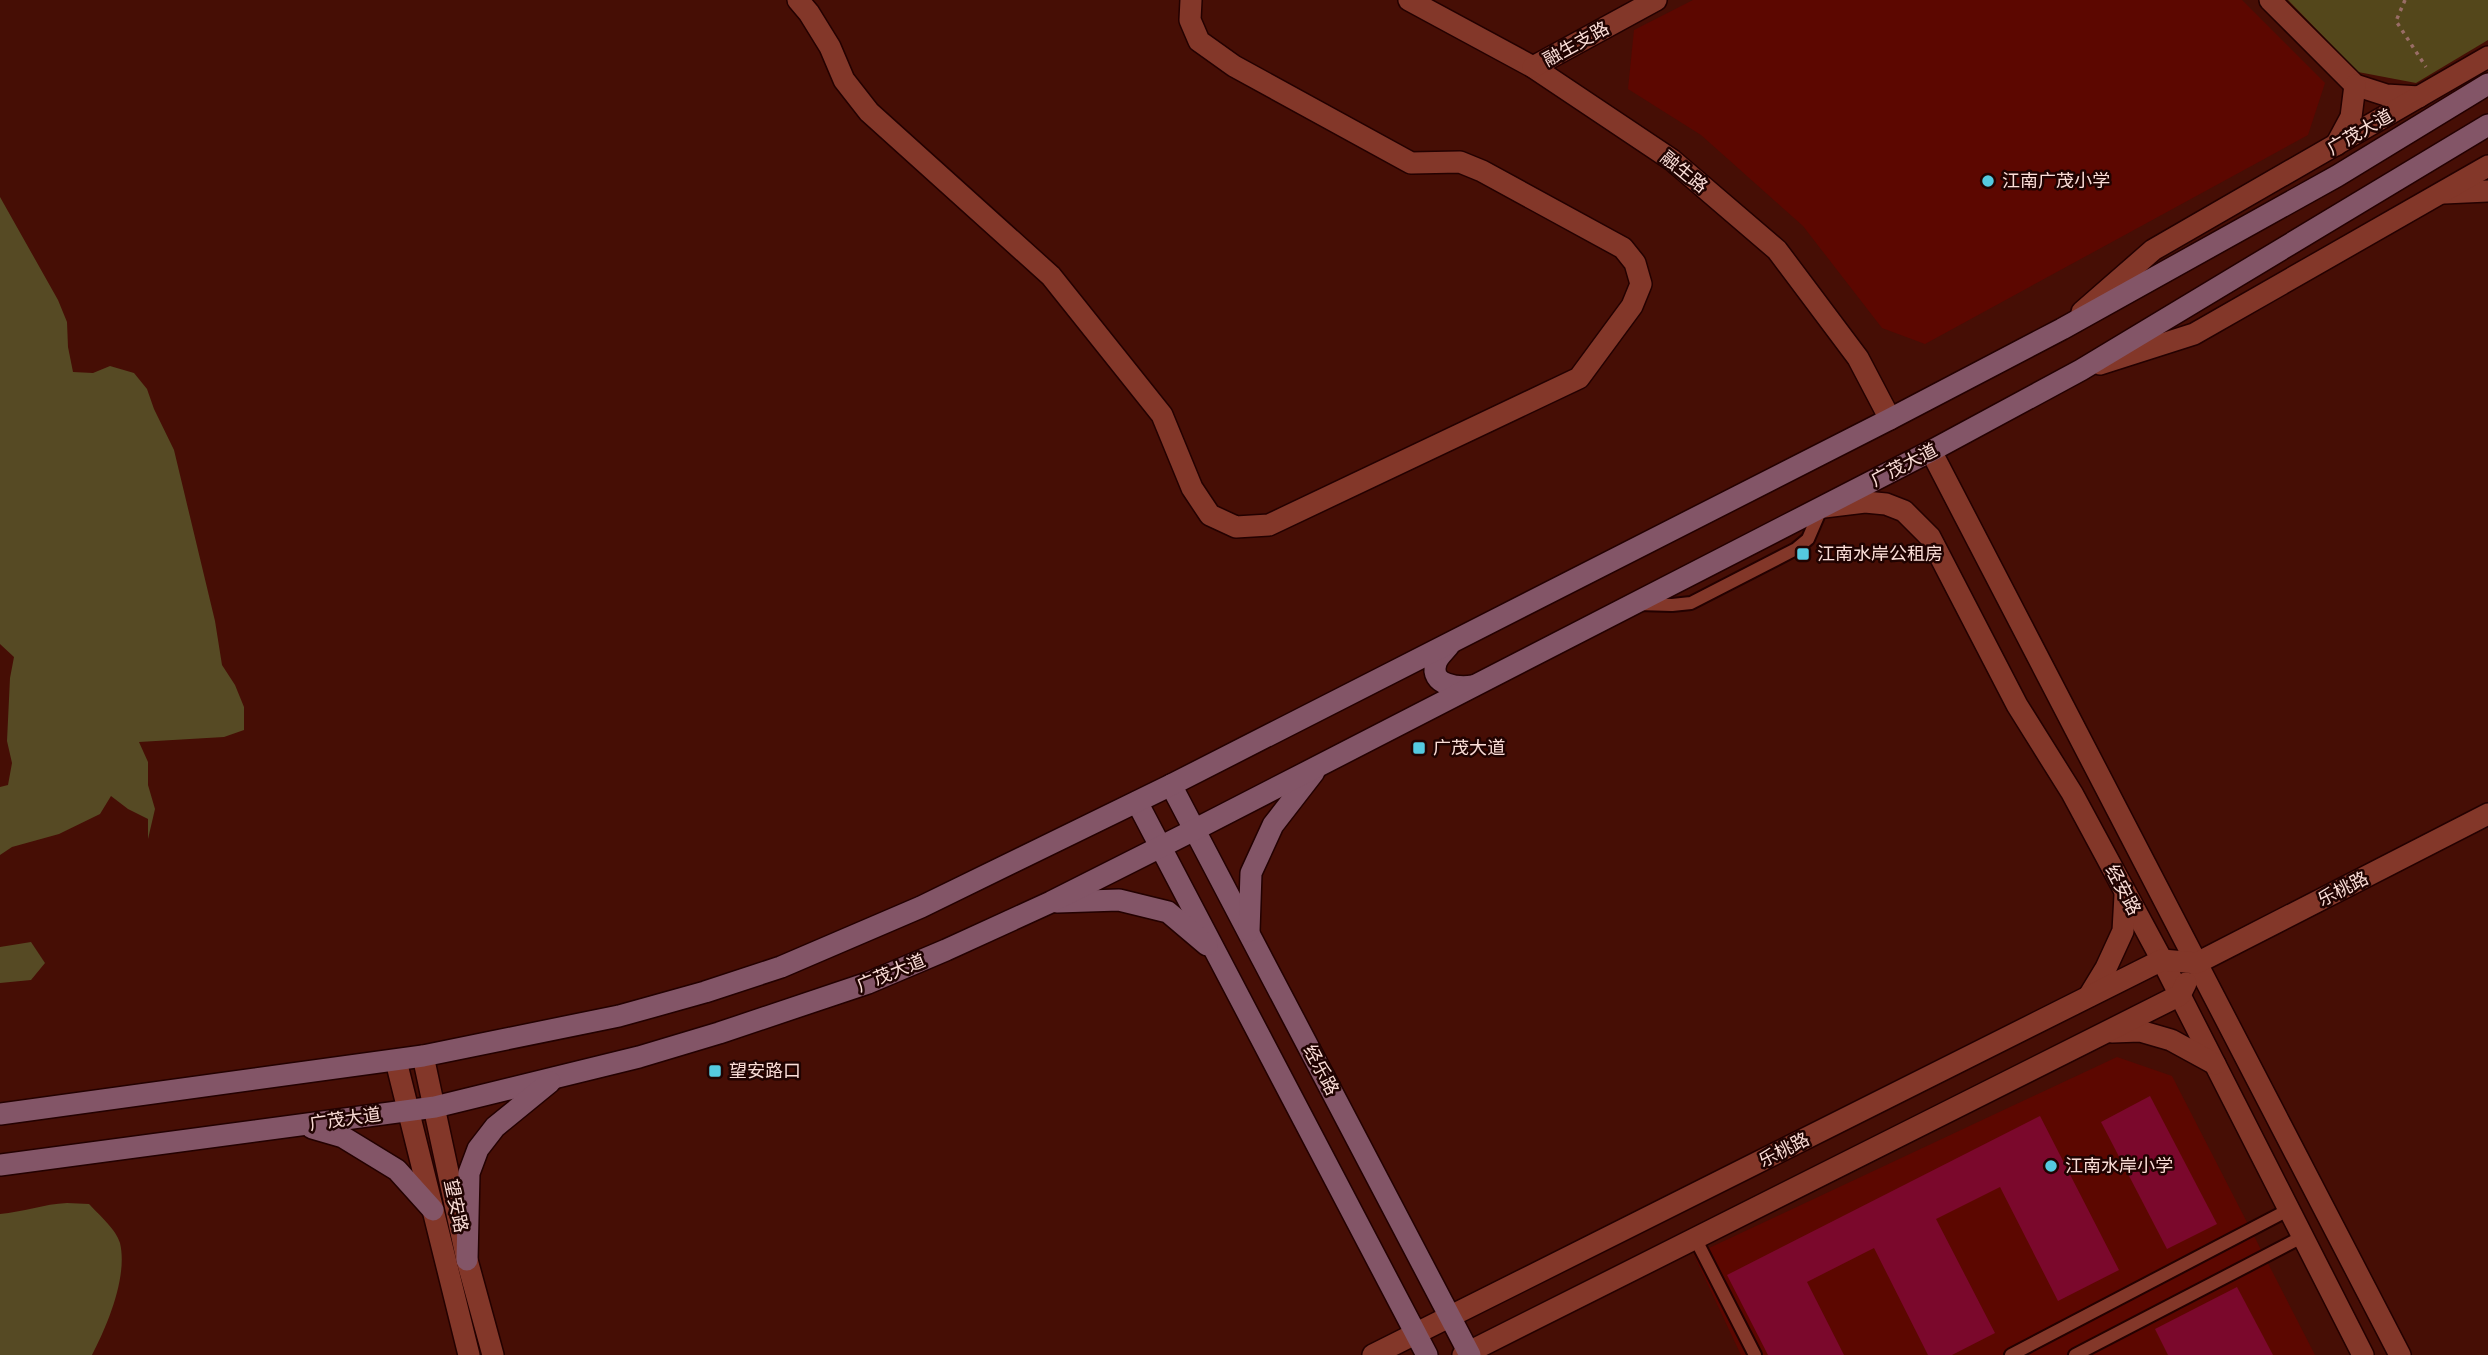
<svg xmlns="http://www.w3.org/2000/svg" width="2488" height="1355" font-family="'Public Sans','Noto Sans SC',sans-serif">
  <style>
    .built { fill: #5c0700 }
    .green { fill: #54471b }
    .forest { fill: #564a24 }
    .building { fill: #7b082c }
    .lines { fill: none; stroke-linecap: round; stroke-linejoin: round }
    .service-casing { stroke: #230100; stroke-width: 16 }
    .minor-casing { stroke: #230100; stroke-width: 24 }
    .tertiary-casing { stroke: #230100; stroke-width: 24 }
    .secondary-casing { stroke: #230100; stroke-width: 24 }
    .path { stroke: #996d66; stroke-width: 3.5; stroke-dasharray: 3.5 5; stroke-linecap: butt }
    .service { stroke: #833729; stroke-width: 12 }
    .minor { stroke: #833729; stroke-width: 21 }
    .tertiary { stroke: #833729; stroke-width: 21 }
    .secondary { stroke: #835567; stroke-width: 21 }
    .poi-dot { fill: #55cae0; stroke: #200301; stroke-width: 2.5 }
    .labels { text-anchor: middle; stroke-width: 5; stroke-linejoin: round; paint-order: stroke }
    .street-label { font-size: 18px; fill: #faddd7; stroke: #200301 }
    .poi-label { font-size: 18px; fill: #faddd7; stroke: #200301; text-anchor: start }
  </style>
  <rect width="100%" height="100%" fill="#460e05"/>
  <g class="built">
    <polygon points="1693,0 2242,0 2325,83 2308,135 1925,344 1882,328 1803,226 1701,135 1628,89 1634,30"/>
    <polygon points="2117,1057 2172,1076 2315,1355 1741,1355 1694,1255"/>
  </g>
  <polygon class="green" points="2288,0 2488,0 2488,40 2416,83 2358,72"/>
  <g class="forest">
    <polygon points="0,197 58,300 67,322 68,347 73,372 93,373 110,366 134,373 147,389 154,409 174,450 215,621 222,665 235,685 244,707 244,730 224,737 139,742 148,762 148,785 155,809 148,839 148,819 128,809 111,796 100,814 59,834 12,847 0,855 0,787 8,785 12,763 7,741 10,678 14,657 0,644"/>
    <polygon points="31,942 45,963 31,980 0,983 0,947"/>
    <path d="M 67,1203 L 89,1204 C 99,1215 116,1229 120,1243 C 128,1277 107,1326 92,1355 L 0,1355 L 0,1214 C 23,1212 44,1204 67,1203 Z"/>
  </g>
  <g class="building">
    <polygon points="2150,1096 2217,1224 2167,1249 2101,1122"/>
    <polygon points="2040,1116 2119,1270 2058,1301 2000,1187 1936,1219 1995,1333 1952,1355 1928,1355 1874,1248 1807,1282 1844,1355 1768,1355 1727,1275"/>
    <polygon points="2237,1287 2273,1355 2168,1355 2155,1329"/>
  </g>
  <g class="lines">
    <defs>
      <g id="service">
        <polyline points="1638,604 1672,605 1691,603 1796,549 1808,539 1821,509"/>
        <polyline points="1695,1238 1755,1355"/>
        <polyline points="2011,1355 2290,1209"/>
        <polyline points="2075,1355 2304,1236"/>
      </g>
      <polyline id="minor" points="798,0 809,13 830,47 844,80 869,112 1051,276 1162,415 1192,488 1210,515 1236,527 1269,525 1579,378 1632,306 1641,284 1635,263 1623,248 1482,171 1460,162 1411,163 1234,66 1199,41 1190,20 1191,0"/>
      <g id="tertiary">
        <polyline points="1409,0 1533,67 1672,160 1777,250 1858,358 1890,419"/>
        <polyline points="2270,0 2355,85 2386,95 2419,97"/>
        <polyline points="1533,67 1656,0"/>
        <polyline points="2336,145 2351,117 2355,85"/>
        <polyline points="2444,193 2488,191"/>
        <polyline points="2082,312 2153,250 2488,57"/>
        <polyline points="2100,364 2194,334 2488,166"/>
        <polyline points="1931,451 2400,1355"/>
        <polyline points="1824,507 1865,502 1886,504 1904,511 1930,537 2017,705 2072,793 2162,960 2363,1355"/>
        <polyline points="2089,996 2106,968 2123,931 2125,895"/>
        <polyline points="2112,1032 2140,1031 2171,1040 2215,1064"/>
        <polyline points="423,1056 467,1260 493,1355"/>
        <polyline points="396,1061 469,1355"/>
        <polyline points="1373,1355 2162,960 2197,963 2488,814"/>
        <polyline points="1463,1355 2180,995 2186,983"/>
      </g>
      <g id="secondary">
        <path d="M 1450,644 C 1446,650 1438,656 1436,663 C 1429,686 1459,688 1473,686"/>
        <polyline points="1171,785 1470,1355"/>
        <polyline points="1137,802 1427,1355"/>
        <polyline points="1057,902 1119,900 1168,912 1207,945"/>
        <polyline points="1249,931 1251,873 1273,825 1314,772"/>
        <polyline points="0,1114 423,1056 619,1016 705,992 781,967 921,907 1171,785 1890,419 2062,329 2337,176 2488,84"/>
        <polyline points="312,1128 343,1137 397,1170 433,1210"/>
        <polyline points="0,1165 435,1107 639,1057 719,1033 868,983 946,950 1051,902 1194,830 1931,451 2081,370 2488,125"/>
        <polyline points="467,1260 469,1173 478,1149 495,1127 550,1082"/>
      </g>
    </defs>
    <use href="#service" class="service-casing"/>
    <use href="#minor" class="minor-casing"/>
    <use href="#tertiary" class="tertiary-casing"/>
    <use href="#secondary" class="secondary-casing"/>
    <polyline class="path" points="2405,0 2396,21 2426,67"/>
    <use href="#service" class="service"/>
    <use href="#minor" class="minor"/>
    <use href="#tertiary" class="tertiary"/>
    <use href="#secondary" class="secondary"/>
  </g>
  <g class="poi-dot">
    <circle cx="1988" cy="181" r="7"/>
    <rect x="1796" y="547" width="14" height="14" rx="3.5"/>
    <rect x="1412" y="741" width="14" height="14" rx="3.5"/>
    <rect x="708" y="1064" width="14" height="14" rx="3.5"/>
    <circle cx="2051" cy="1166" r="7"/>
  </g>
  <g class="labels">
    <g class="street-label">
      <text transform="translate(1576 44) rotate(-29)" y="6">融生支路</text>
      <text transform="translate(2360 132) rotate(-30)" y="6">广茂大道</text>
      <text transform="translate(1684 172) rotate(39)" y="6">融生路</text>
      <text transform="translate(1904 465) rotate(-27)" y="6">广茂大道</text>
      <text transform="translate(2343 889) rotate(-27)" y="6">乐桃路</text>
      <text transform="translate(2123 890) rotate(62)" y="6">经安路</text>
      <text transform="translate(891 973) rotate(-22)" y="6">广茂大道</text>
      <text transform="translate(1321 1070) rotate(62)" y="6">经乐路</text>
      <text transform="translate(345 1119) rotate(-8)" y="6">广茂大道</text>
      <text transform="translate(1784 1150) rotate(-27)" y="6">乐桃路</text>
      <text transform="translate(456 1206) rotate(78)" y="6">望安路</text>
    </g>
    <g class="poi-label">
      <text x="2002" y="187">江南广茂小学</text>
      <text x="1817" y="560">江南水岸公租房</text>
      <text x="1433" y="754">广茂大道</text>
      <text x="729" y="1077">望安路口</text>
      <text x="2065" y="1172">江南水岸小学</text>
    </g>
  </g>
</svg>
